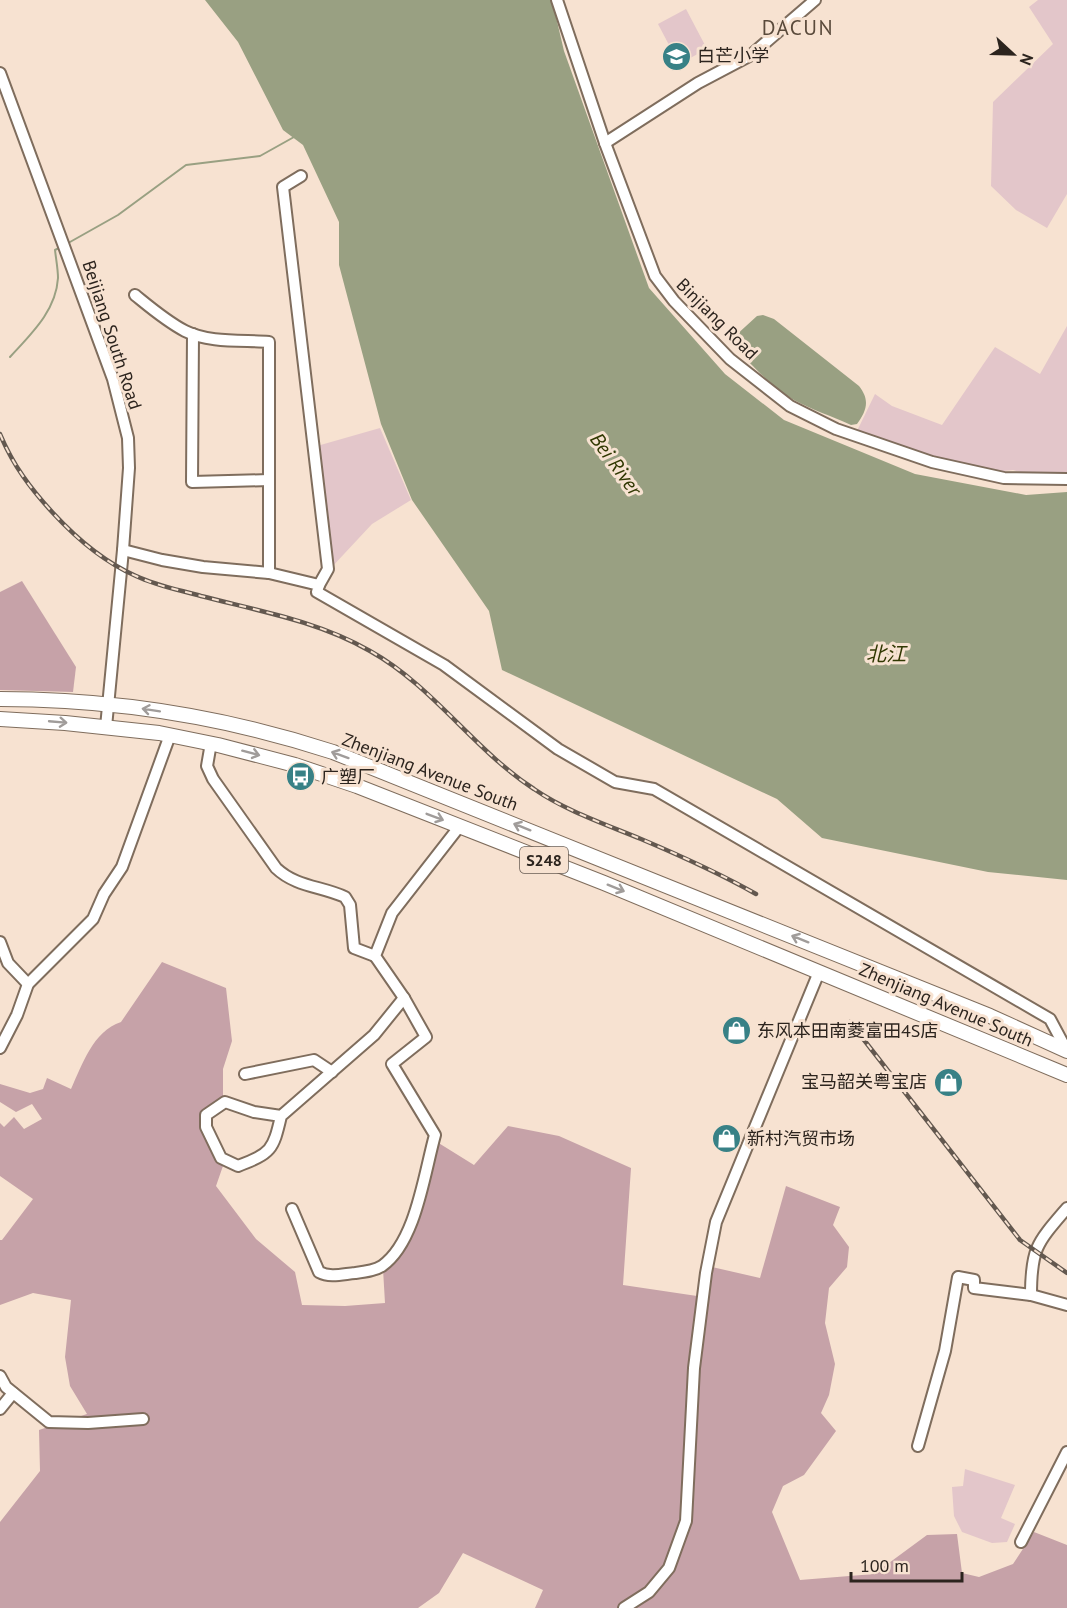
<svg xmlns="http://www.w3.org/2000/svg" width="1067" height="1608" font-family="'PT Sans','Noto Sans SC',sans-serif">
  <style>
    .green { fill: #e3c6ca }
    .forest { fill: #c6a2a8 }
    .water { fill: #99a082 }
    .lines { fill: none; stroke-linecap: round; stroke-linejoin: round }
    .stream { stroke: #99a082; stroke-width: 2 }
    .minor-casing { stroke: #7f6d5d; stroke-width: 14 }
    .major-casing { stroke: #7f6d5d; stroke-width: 16 }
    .minor { stroke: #fff; stroke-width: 10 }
    .major { stroke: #fff; stroke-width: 14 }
    .rail-casing { stroke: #63584f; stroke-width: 4.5 }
    .rail { stroke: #f7e2d1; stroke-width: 2; stroke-dasharray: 7; stroke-linecap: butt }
    .oneway { stroke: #a09c9a }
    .labels { text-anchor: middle; stroke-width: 6; stroke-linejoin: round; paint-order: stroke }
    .shield { fill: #f7e2d1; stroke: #695d54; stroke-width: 1.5 }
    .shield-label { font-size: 16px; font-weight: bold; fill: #2c241e }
    .poi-label { font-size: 18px; fill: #2c241e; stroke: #f7e2d1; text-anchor: start }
    .street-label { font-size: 18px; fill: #2c241e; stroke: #f7e2d1 }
    .water-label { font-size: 20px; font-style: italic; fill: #313802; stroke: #f7e2d1 }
    .quarter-label { font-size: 21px; letter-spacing: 1.5px; fill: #5a4a3b; stroke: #f7e2d1 }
  </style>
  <rect width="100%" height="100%" fill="#f7e2d1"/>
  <g class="green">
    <polygon points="1038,0 1067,0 1067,194 1047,228 1016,210 991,186 993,102 1053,44 1029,7"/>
    <polygon points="686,9 707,49 679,64 658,24"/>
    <polygon points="1067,326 1067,472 1027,474 1013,470 995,472 933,457 856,433 875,394 892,406 942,425 995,347 1040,374"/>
    <polygon points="380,428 411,500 372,524 330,569 317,446"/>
    <polygon points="965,1469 1015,1485 1001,1518 1015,1524 1007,1542 992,1543 962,1532 954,1516 952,1487 963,1486"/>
  </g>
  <g class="forest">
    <polygon points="22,581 76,667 73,692 0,690 0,592"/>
    <path d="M 162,962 L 226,988 L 232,1041 L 223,1069 L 223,1097 L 204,1114 L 224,1163 L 216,1186 L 256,1239 L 295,1272 L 302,1305 L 345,1306 L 385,1303 L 383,1269 L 404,1248 L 437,1142 L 474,1165 L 508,1126 L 559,1136 L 631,1168 L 623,1285 L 697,1296 L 682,1519 L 664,1566 L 646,1591 L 619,1608 L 535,1608 L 543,1590 L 463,1553 L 439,1593 L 418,1608 L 0,1608 L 0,1522 L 40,1471 L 39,1430 L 87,1414 L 70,1386 L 65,1357 L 71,1300 L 33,1293 L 0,1305 L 0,1240 L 2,1240 L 33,1199 L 0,1176 L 0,1123 L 4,1127 L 14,1117 L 24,1129 L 42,1119 L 32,1104 L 16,1112 L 0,1102 L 0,1084 L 30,1093 L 43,1089 L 47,1078 L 71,1089 C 82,1065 93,1031 121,1022 Z"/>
    <polygon points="786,1186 840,1207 833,1225 849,1247 847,1267 829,1288 825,1323 835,1364 829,1395 821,1413 836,1431 804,1475 783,1486 772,1512 800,1580 874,1574 927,1535 957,1534 962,1573 979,1577 1013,1564 1034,1532 1067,1545 1067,1608 635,1608 650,1596 674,1570 690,1522 700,1367 712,1267 760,1278"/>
  </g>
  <g class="water">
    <polygon points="205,0 552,0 564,51 649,288 725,374 784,420 915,474 1026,495 1067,492 1067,880 988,872 822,838 777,799 502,670 489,611 412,500 381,424 339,265 339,222 303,145 283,130 238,42"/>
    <path d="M 763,315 L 774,319 L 859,386 C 870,400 867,410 857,424 L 851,425 C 832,416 812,410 794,400 C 779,392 735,354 734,337 L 757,316 Z"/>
  </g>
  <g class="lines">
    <g class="stream">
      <polyline points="70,242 118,215 186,165 260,156 294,137"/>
      <path d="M 10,357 C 31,334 56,311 58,278 C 58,269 56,259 55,250 L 59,248"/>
    </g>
    <defs>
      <g id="minor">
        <polyline points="557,0 605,143 655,276 674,301 730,359 790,406 836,429 932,462 1004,478 1067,479"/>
        <polyline points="0,73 113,379 128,438 129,468 123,550 106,727"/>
        <polyline points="605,143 698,83 751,55 815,0"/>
        <polyline points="301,176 283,187 328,569 319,585"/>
        <path d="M 135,295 C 151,308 166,321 185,331 C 209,343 242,340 269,342 L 269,573"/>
        <polyline points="193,334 192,482 269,480"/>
        <polyline points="123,550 162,560 203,567 269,573 319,585 317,592 444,665 558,749 615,782 654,789 1050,1019 1067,1051"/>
        <path d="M 211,743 L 207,766 L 213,779 L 276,868 C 296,887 321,886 345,897 L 350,905 L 354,948 L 375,956"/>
        <polyline points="0,942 8,963 28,984"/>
        <polyline points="0,1048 17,1015 28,984 93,919 104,894 122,867 170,735"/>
        <polyline points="245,1074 314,1060 332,1072"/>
        <path d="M 281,1116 C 273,1151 271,1153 238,1166 L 221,1158 L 206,1127 L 206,1115 L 225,1102 L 254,1112 L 281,1116 L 374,1035 L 404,998"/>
        <path d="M 292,1209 L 319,1272 C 330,1278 343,1274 355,1273 C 364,1272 374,1271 382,1266 C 416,1242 424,1174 435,1135 L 392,1064 L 426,1037 L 404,998 L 375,956 L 392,913 L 459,827"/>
        <path d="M 1031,1295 C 1031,1248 1037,1243 1067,1208"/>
        <polyline points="0,1376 6,1387 49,1422 88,1423 143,1419"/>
        <polyline points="0,1409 13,1393"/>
        <polyline points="918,1446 945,1351 958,1277 974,1280 974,1288 1031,1295 1067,1305"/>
        <polyline points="1021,1542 1067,1452"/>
        <polyline points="624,1608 649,1592 669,1568 686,1521 694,1368 706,1273 716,1222 819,972"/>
      </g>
      <g id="major">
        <path d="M 0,699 C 113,699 226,717 333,752 L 990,1016 L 1067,1051"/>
        <polyline points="0,719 65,723 159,733 218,745 295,765 357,786 604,883 1067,1075"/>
      </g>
    </defs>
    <use href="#minor" class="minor-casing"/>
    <use href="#major" class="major-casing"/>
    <use href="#minor" class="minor"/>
    <use href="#major" class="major"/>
    <defs>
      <g id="rail">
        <path d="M 0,434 C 13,465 30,488 53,513 C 77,539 104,562 136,576 C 157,586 180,590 201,596 C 259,611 318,621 370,651 C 433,686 474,750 534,789 C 566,811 605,824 641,839 C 681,856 719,873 756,894"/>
        <polyline points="850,1022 1020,1240 1067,1273"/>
      </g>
    </defs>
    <use href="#rail" class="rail-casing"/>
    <use href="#rail" class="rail"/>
  </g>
  <defs><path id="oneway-shaft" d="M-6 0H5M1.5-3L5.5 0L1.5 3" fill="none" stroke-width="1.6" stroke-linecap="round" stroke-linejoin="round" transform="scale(1.5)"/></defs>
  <g class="oneway">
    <use href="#oneway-shaft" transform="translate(151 710) rotate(-171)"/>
    <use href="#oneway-shaft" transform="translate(58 722) rotate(5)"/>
    <use href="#oneway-shaft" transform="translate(251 753) rotate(15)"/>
    <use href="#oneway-shaft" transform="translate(340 755) rotate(-160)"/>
    <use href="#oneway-shaft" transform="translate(435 817) rotate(21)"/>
    <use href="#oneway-shaft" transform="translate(522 827) rotate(-158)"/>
    <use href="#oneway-shaft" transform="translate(616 888) rotate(22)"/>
    <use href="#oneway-shaft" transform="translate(800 939) rotate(-158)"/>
  </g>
  <defs>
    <symbol id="school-disc" viewBox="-11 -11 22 22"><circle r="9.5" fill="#388186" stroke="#f7e2d1"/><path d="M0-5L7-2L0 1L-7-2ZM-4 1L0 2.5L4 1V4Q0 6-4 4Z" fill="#fff"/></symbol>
    <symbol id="bus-disc" viewBox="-11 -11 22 22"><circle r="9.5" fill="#388186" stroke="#f7e2d1"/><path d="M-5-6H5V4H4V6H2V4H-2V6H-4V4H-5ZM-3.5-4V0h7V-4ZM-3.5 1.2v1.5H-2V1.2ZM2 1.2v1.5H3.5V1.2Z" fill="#fff"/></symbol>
    <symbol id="shop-disc" viewBox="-11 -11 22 22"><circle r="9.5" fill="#388186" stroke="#f7e2d1"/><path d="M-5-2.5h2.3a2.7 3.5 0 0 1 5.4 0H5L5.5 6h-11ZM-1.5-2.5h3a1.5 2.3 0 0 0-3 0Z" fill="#fff"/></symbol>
  </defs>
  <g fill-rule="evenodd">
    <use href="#school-disc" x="660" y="40" width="33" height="33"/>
    <use href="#bus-disc" x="284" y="760" width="33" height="33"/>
    <use href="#shop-disc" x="720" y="1014" width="33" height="33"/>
    <use href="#shop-disc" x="932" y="1066" width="33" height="33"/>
    <use href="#shop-disc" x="710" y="1122" width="33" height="33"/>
  </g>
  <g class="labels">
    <rect class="shield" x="520" y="847" width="48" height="26" rx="4.5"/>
    <g class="shield-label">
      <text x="544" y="866">S248</text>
    </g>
    <g class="poi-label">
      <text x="697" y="62">白芒小学</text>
      <text x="321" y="783">广塑厂</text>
      <text x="757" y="1037">东风本田南菱富田4S店</text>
      <text x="927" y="1088" text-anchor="end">宝马韶关粤宝店</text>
      <text x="747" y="1145">新村汽贸市场</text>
    </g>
    <g class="street-label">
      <text transform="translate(717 319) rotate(45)" y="6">Binjiang Road</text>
      <text transform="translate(112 335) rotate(72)" y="6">Beijiang South Road</text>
      <text transform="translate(430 772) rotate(21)" y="6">Zhenjiang Avenue South</text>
      <text transform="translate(946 1005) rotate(23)" y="6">Zhenjiang Avenue South</text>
    </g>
    <g class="water-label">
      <text transform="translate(616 464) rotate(54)" y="7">Bei River</text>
      <text x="886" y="661">北江</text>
    </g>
    <g class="quarter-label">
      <text x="798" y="35">DACUN</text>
    </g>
  </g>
  <g transform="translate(1013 54) rotate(112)" stroke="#f7e2d1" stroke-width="4.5" paint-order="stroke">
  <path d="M0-4.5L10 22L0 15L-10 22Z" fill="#2c241e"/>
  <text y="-9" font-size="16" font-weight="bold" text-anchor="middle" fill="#2c241e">N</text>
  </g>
  <path d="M851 1572v9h111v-9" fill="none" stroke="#2c241e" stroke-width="3"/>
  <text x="860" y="1572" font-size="18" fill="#2c241e" stroke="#f7e2d1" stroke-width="4.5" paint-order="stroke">100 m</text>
</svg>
